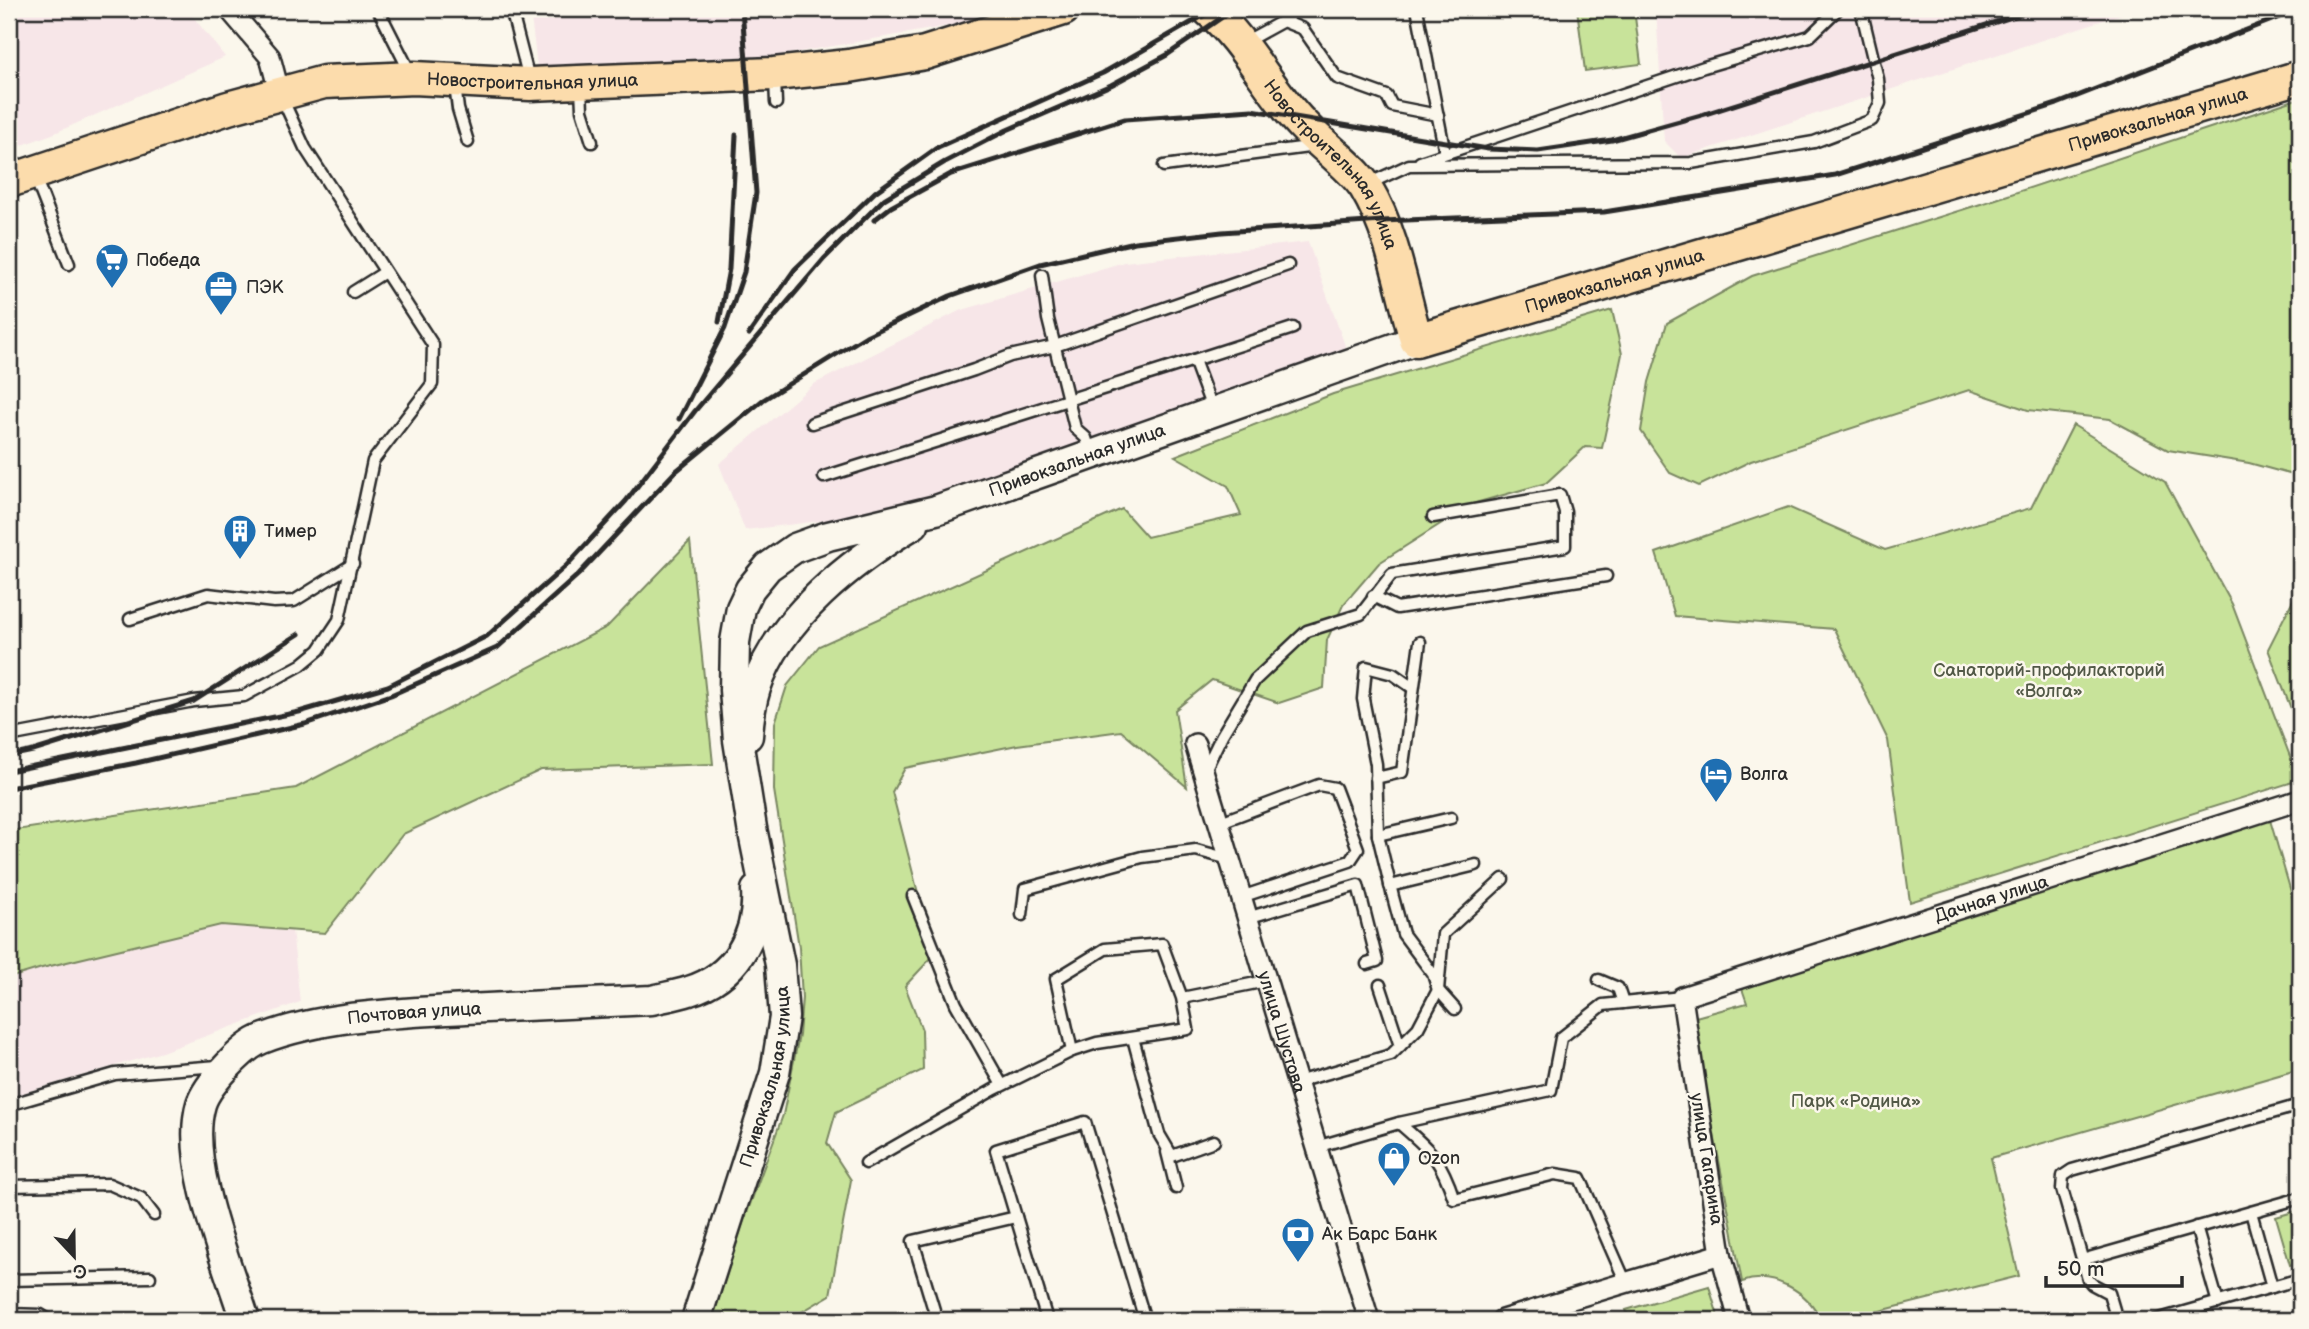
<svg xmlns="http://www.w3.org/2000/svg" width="2309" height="1329" font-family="'Balsamiq Sans',sans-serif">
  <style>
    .built { fill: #f7e6e8 }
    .green { fill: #c8e39a; stroke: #7a8762; stroke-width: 2 }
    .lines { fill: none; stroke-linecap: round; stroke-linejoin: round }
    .lane-casing { stroke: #2b2b2b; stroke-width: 15 }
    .street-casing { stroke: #2b2b2b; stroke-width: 24 }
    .secondary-casing { stroke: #2b2b2b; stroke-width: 33 }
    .primary-casing { stroke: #2b2b2b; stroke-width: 37 }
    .lane { stroke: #fbf7ec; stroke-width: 10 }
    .street { stroke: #fbf7ec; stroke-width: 19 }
    .secondary { stroke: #fbf7ec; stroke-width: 28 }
    .primary { stroke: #fcdcac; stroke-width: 32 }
    .rail { stroke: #2b2b2b; stroke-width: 5 }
    .labels { text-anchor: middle; stroke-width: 5; stroke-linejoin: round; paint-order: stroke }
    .street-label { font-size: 18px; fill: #2b2b2b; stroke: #fbf7ec }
    .poi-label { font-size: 18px; fill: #2b2b2b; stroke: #fbf7ec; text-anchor: start }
    .park-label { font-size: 18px; fill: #525947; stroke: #fbf7ec }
  </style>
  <rect width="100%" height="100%" fill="#fbf7ec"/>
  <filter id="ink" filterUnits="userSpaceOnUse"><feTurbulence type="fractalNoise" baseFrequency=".0143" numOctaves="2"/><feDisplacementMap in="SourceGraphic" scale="14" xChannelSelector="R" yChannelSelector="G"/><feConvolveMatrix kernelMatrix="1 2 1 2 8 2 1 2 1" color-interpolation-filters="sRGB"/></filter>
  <g filter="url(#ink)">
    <g class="built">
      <polygon points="9,9 187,9 225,57 55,133 9,150"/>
      <polygon points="530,9 972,9 977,21 776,56 537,66"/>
      <polygon points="1656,9 2137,9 1681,158 1664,141"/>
      <polygon points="1308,242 1348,354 886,513 745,530 719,464 814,384 959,311 1124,262"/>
      <polygon points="221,925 292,930 300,1002 162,1052 9,1097 9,978 42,968"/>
    </g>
    <g class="green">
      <polygon points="1462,9 1528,9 1463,17"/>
      <polygon points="1577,9 1634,9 1641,64 1585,71"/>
      <polygon points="2300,98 2300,477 2249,463 2168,450 2110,419 2028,410 1969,390 1751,461 1699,486 1670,473 1641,431 1649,382 1667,323 1752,276 1987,202"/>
      <polygon points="1612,310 1622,354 1602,448 1585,447 1546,483 1472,504 1379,563 1343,605 1327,640 1324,688 1279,703 1212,680 1175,710 1187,787 1121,731 1017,745 905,768 892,792 934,955 905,986 922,1030 923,1070 836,1112 827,1143 851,1180 830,1295 788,1320 712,1320 741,1229 783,1115 799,1035 802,998 799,947 774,790 775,723 787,686 819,646 1122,509 1147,537 1241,515 1228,486 1175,456 1333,394"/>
      <polygon points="2073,425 2165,482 2232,604 2299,780 1910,902 1888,740 1834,629 1675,616 1656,553 1788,507 1885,550 2031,508"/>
      <polygon points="690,541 713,764 541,770 403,834 325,933 221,925 42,968 9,978 9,831 296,788 607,627"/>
      <polygon points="2300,586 2300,732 2268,649"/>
      <path d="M 2270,820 L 2300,923 L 2300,1069 L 1991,1158 L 2019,1276 L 1844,1320 L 1821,1320 C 1808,1291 1773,1271 1742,1282 L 1692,1018 L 1747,1003 L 1740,983 Z"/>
      <polygon points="2300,1210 2300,1262 2290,1265 2276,1217"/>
      <polygon points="1709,1286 1719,1320 1629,1320 1626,1310"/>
    </g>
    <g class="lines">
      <defs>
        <g id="lane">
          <polyline points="378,9 411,74"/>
          <polyline points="511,9 529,79"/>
          <polyline points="1417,9 1445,153"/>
          <polyline points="1283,21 1296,9"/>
          <polyline points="1243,43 1283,21 1303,29 1337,78 1387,96 1392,106 1438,115"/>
          <polyline points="775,79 776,103"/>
          <polyline points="455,85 458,109 468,142"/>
          <polyline points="581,88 582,110 592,142"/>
          <polyline points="1420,162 1704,67 1810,36 1838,9"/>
          <polyline points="1164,166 1316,146"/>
          <polyline points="35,177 69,264"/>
          <polyline points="1368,184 1409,165 1691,163 1814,142 1872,120 1880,103 1878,79 1861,9"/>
          <polyline points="1042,275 1048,319 1075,428 1086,438 1091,454"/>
          <polyline points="353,292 385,272"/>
          <polyline points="1194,360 1293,328"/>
          <polyline points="812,423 974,370 1010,356 1055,346 1288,265"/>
          <polyline points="824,477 1194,360 1213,411"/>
          <polyline points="1373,596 1397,608 1606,576"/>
          <polyline points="130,619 208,594 274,602 294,601 353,564"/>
          <polyline points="1413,688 1393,674 1366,667 1363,699 1376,764 1378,835 1393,897 1403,934 1433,974 1438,990 1455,1009"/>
          <polyline points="9,736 194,701 244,696 301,665 319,650 339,620 373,461 432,384 433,345 305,148 282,98"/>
          <polyline points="1205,770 1222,735 1255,680 1307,631 1361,614 1392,574 1565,546 1565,512 1560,495 1433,517"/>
          <polyline points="1376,778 1402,772 1420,642"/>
          <polyline points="1218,823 1319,785 1335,788 1358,849 1350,861 1241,897"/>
          <polyline points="1378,835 1451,818"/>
          <polyline points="1390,886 1476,865"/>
          <polyline points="913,896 956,1004 1002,1085"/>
          <polyline points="1022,915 1025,889 1142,857 1196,850 1229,859"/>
          <polyline points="1247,918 1358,885 1377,961 1367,964"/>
          <polyline points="1599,980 1618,988 1623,1003"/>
          <polyline points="1182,998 1188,1029 1097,1043 1072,1051 1056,979 1105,949 1162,944 1182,998 1266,981"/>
          <polyline points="1133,1038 1159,1134 1172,1156 1214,1141"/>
          <polyline points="1400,1046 1418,1028 1438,990 1443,934 1503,879"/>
          <polyline points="1297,1082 1391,1055 1400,1046 1380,985"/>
          <polyline points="9,1107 12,1104 115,1074 218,1066"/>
          <polyline points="1399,1123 1551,1090 1561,1038 1603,1005 1682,997"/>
          <path d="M 1316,1147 L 1399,1123 C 1431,1151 1440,1157 1454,1199 L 1555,1174 L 1580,1178 L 1626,1283"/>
          <polyline points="1167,1152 1176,1188"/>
          <polyline points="866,1163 995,1089 1072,1051"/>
          <polyline points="9,1186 109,1184 141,1198 154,1215"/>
          <polyline points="2251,1212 2272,1287"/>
          <polyline points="2196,1227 2218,1303"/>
          <polyline points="2082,1260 2300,1198"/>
          <polyline points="9,1280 150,1277"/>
          <polyline points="9,1314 41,1315 49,1320"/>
          <polyline points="937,1320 913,1241 1016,1217"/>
          <polyline points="1047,1320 996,1150 1085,1122 1145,1320"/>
          <polyline points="2117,1320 2109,1293 2092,1284 2088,1279 2062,1189 2063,1176 2072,1170 2300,1105"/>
          <polyline points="2156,1320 2300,1279"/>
        </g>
        <g id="street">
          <polyline points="229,9 270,57 280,95"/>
          <path id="s1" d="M 1195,744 L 1369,1320"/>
          <polyline points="1502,1320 1721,1254"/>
          <path id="s2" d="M 1739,1320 L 1721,1254 L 1682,997 L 2300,800"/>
        </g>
        <g id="secondary">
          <path d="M 748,736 C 749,721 751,703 756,688 C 778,618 854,560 914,524"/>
          <path id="s3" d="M 245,1320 C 227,1263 184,1161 201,1104 C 207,1085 243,1046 262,1039 C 325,1015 399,1013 466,1009 C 528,1006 590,1003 652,1000 C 664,997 677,995 689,991 C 735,977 759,936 756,890"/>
          <path id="s4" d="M 696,1320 L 775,1073 L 784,1017 L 780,965 L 752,828 L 738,740 L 734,690 L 735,642 L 741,608 L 750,589 L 768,567 L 795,548 L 828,536 L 936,510 L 1416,340"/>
        </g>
        <g id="primary">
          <path id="s5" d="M 1208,9 C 1246,41 1267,88 1302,124 C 1318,142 1355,169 1366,188 C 1393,233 1402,290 1416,340 L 2300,77"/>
          <path id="s6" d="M 9,181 L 228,108 L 324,82 L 414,78 L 530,84 L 774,74 L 849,66 L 925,53 L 1063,9"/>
        </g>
      </defs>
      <use href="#lane" class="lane-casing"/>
      <use href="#street" class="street-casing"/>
      <use href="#secondary" class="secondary-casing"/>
      <use href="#primary" class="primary-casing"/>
      <use href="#lane" class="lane"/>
      <use href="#street" class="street"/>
      <use href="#secondary" class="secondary"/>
      <use href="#primary" class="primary"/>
      <g class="rail">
        <polyline points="874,220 891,207 951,174 1125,119 1252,110 1488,149 1538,151 1612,140 1705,114 2037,9"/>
        <polyline points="719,322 729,269 736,135"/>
        <polyline points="749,334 795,269 875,192 938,147 1103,73 1215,9"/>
        <polyline points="679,419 725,328 744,272 756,193 742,9"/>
        <polyline points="9,756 33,751 194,701 299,634"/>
        <polyline points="9,771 299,712 388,686 487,636 567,565 626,501 695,411 824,259 884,199 945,162 1007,130 1111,85 1167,55 1234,9"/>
        <polyline points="9,788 136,763 305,724 391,695 497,648 579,574 675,472 763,400 866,336 950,296 1040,264 1135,242 1222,232 1382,221 1604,212 1835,175 2057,104 2300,9"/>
      </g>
    </g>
  </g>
  <defs>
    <symbol id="supermarket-pin" viewBox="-11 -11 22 30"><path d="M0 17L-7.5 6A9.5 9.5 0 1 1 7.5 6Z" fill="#1f6fb2" stroke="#fbf7ec"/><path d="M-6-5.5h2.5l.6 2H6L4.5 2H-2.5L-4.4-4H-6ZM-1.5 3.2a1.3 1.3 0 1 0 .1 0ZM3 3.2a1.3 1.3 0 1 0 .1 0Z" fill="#fff"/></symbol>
    <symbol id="office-pin" viewBox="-11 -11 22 30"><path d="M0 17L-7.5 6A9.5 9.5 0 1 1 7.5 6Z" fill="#1f6fb2" stroke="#fbf7ec"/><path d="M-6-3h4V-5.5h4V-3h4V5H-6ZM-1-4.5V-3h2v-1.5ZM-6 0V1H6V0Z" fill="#fff"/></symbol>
    <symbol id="building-pin" viewBox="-11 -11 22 30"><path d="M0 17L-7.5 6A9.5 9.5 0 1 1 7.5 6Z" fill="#1f6fb2" stroke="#fbf7ec"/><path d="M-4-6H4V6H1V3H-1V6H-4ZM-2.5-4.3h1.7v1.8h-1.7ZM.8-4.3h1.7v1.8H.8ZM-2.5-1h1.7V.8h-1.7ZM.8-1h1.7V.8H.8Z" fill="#fff"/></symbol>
    <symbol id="hotel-pin" viewBox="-11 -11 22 30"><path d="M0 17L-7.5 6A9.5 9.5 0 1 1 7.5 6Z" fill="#1f6fb2" stroke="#fbf7ec"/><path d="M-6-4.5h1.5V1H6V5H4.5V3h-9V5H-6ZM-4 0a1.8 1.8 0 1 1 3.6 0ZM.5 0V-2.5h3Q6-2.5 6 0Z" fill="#fff"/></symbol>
    <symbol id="shop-pin" viewBox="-11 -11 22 30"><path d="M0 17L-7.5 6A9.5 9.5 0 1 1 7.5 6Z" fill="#1f6fb2" stroke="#fbf7ec"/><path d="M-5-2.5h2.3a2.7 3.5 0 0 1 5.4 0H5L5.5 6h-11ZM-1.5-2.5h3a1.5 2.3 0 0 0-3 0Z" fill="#fff"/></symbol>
    <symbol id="bank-pin" viewBox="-11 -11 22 30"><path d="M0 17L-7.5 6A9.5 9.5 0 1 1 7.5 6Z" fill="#1f6fb2" stroke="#fbf7ec"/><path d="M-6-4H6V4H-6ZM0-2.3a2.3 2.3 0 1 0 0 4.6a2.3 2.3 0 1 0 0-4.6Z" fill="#fff"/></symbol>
  </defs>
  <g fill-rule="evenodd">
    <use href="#supermarket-pin" x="93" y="241" width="38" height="52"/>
    <use href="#office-pin" x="202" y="268" width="38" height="52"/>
    <use href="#building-pin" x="221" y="512" width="38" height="52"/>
    <use href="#hotel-pin" x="1697" y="755" width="38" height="52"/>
    <use href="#shop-pin" x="1375" y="1139" width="38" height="52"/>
    <use href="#bank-pin" x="1279" y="1215" width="38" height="52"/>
  </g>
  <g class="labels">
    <g class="street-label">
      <text dy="6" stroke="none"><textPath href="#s6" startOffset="539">Новостроительная улица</textPath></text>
      <text dy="6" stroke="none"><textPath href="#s5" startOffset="1174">Привокзальная улица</textPath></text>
      <text dy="6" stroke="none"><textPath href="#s5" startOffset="200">Новостроительная улица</textPath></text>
      <text dy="6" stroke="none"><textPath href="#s5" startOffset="607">Привокзальная улица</textPath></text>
      <text dy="6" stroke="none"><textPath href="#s4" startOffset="1108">Привокзальная улица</textPath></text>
      <text dy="6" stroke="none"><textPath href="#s2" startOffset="653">Дачная улица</textPath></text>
      <text dy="6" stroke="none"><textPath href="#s3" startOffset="469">Почтовая улица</textPath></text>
      <text dy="6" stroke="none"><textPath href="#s1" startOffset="301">улица Шустова</textPath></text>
      <text dy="6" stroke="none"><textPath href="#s4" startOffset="254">Привокзальная улица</textPath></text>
      <text transform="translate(1707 1159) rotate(81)" y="6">улица Гагарина</text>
    </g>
    <g class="poi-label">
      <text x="136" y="266">Победа</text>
      <text x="246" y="293">ПЭК</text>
      <text x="264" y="537">Тимер</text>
      <text x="1740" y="780">Волга</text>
      <text x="1418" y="1164">Ozon</text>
      <text x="1322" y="1240">Ак Барс Банк</text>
    </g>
    <g class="park-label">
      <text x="2049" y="676">Санаторий-профилакторий<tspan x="2049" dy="21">«Волга»</tspan></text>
      <text x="1856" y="1107">Парк «Родина»</text>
    </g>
  </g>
  <rect width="2309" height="1329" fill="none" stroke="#fbf7ec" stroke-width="35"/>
  <rect x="18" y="18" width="2274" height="1294" fill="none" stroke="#2b2b2b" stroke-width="2.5" filter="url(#ink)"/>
  <g transform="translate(74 1256) rotate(158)" stroke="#fbf7ec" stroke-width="5" paint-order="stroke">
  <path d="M0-5L12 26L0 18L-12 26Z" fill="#2b2b2b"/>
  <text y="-10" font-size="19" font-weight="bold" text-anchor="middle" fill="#2b2b2b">С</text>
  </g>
  <path d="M2046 1276v10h136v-10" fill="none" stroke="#2b2b2b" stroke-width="3.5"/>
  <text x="2057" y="1276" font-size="21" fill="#2b2b2b" stroke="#fbf7ec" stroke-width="5" paint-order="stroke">50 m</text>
</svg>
